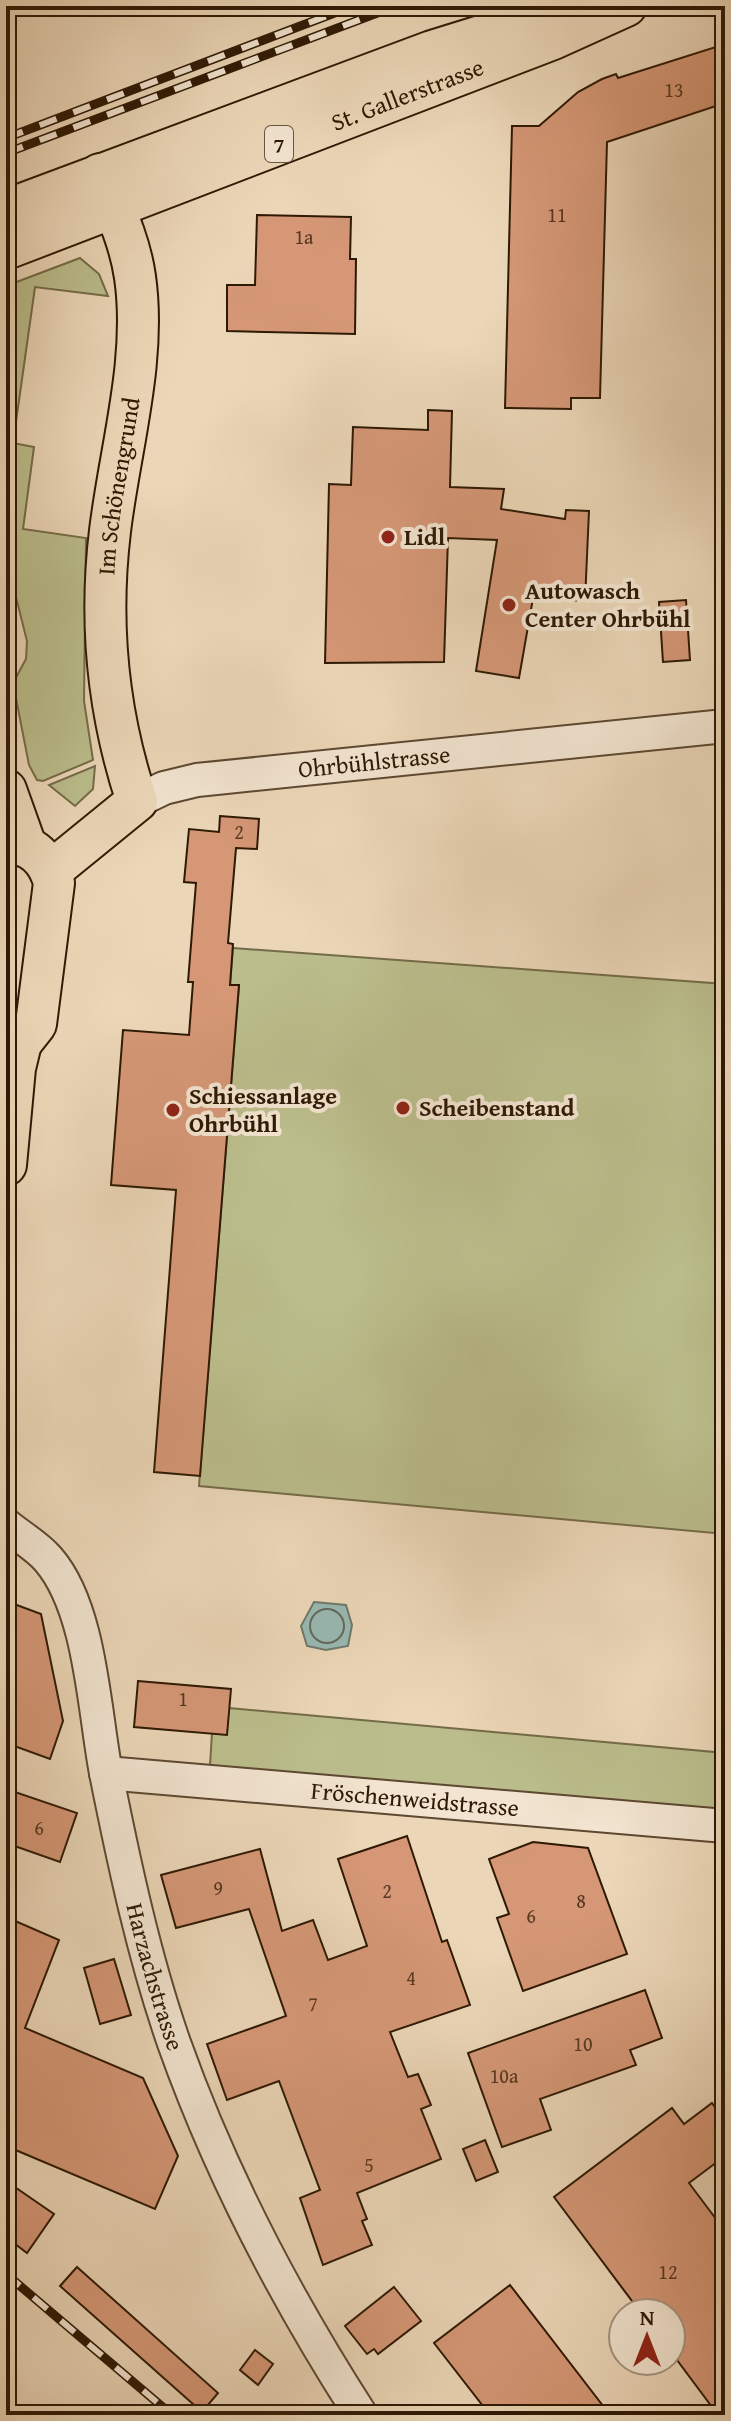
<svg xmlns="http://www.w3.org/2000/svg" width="731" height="2421" font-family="'Gentium Book Plus',serif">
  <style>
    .green { fill: #bbbd8c; stroke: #746b48; stroke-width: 2 }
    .water { fill: #98b9b2; stroke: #6e796c; stroke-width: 2 }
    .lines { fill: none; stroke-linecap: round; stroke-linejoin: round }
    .shore { stroke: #63695b; stroke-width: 2 }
    .building { fill: #d59776; stroke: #2e1904; stroke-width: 2 }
    .minor-casing { stroke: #5d4831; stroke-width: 36 }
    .major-casing { stroke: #2e1904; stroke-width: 44 }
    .minor { stroke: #f2e4d0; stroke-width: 32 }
    .major { stroke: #ebd6b7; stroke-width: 40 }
    .rail-casing { stroke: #2e1904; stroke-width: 9 }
    .rail { stroke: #f2e4d0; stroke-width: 6; stroke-dasharray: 18; stroke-linecap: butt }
    .poi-dot { fill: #8f2418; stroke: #f2e4d0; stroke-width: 3 }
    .labels { text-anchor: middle; stroke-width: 8; stroke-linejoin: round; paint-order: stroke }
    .number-label { font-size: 20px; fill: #583820 }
    .shield { fill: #f2e4d0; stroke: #695641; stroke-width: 2 }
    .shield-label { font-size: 22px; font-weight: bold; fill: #2e1904 }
    .street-label { font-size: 24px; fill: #2e1904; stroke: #f2e4d0 }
    .poi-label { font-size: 24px; font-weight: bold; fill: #2e1904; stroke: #f2e4d0; text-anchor: start }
  </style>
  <rect width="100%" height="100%" fill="#ebd6b7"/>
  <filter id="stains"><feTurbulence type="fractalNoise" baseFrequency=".0025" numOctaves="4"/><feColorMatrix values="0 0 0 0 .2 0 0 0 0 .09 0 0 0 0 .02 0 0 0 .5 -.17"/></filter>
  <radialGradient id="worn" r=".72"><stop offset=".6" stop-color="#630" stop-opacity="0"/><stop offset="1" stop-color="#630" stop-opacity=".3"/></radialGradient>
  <g class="green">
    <polygon points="80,258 99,274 108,296 35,287 13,443 34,447 23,529 86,538 84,701 93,760 43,781 37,780 29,765 13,683 26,659 27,641 6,557 6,286"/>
    <polygon points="95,766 93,789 75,806 49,785"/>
    <polygon points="233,948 725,984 725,1534 199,1486 239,986 230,985"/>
    <polygon points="229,1708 725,1753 725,1826 228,1784 210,1765 212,1733"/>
  </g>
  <polygon class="water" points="314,1602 346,1605 352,1625 348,1646 326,1650 307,1646 301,1626"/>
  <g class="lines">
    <circle class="shore" cx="327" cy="1626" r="17"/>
  </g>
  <g class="building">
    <polygon points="725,44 725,103 607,142 600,398 571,398 571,409 505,408 512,126 539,126 578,92 602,79 616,74 618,78"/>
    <polygon points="257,215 351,217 350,259 356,259 355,334 227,331 227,285 255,285"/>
    <polygon points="428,410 452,411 450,487 504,489 501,509 565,519 566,510 589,511 585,601 533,598 519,678 476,671 497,540 448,538 444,662 325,663 329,484 351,485 353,427 428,430"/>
    <polygon points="686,600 690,660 663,662 659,602"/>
    <polygon points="220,816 259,819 257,849 236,848 228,943 233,944 230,985 239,985 200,1476 154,1472 176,1190 111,1185 123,1030 189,1035 193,982 188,982 196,883 184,882 189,829 219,832"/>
    <polygon points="6,1601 41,1614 63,1721 50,1759 6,1743"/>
    <polygon points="138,1681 231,1689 227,1735 134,1727"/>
    <polygon points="6,1789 77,1813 60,1862 6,1843"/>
    <polygon points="407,1836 442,1942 447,1940 470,2005 390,2032 408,2077 418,2074 431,2105 421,2109 441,2159 357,2193 367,2219 362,2221 372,2245 323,2265 300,2198 320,2190 279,2081 227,2100 207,2044 286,2016 249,1909 176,1928 161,1875 260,1849 282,1931 313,1920 328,1960 367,1946 338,1859"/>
    <polygon points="533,1842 588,1848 627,1954 523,1991 497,1918 509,1914 489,1859"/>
    <polygon points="6,1917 59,1940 25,2028 143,2078 178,2156 155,2209 6,2146"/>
    <polygon points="114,1959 131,2015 100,2024 84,1968"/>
    <polygon points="645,1990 662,2038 630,2050 636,2065 540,2099 551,2130 502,2147 468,2053"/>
    <polygon points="712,2103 725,2121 725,2156 689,2183 725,2231 725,2415 718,2415 671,2352 671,2313 641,2313 554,2197 672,2108 684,2124"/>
    <polygon points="485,2140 498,2172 476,2181 463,2149"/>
    <polygon points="6,2181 54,2214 27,2253 6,2237"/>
    <polygon points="77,2267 218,2393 202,2412 60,2286"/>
    <polygon points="510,2285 610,2415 490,2415 434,2343"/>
    <polygon points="394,2287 421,2321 378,2354 374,2349 367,2354 345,2326"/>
    <polygon points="255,2350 273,2364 258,2385 240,2370"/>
  </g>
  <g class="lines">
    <defs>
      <g id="minor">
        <path id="s1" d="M 137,801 L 164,788 L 197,780 L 725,726"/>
        <path id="s2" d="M 6,1525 C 19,1536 37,1546 48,1559 C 91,1608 94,1711 106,1773 C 124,1863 144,1957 174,2043 C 221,2175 285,2297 361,2415"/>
        <path id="s3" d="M 106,1773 L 725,1826"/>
      </g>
      <g id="major">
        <polyline points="6,210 432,51 545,16"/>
        <path id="s4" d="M 6,249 L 553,39 L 626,6"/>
        <polyline points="6,790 26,846"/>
        <path d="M 6,843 C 32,843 48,859 54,883 L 36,1024 L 21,1043 L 6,1050"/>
        <path id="s5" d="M 51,871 L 137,801 C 108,714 99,622 110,531 C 120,448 147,360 135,277 C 130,241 114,208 100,174"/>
        <polyline points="6,1165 15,1068 21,1043"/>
      </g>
    </defs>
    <use href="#minor" class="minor-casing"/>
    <use href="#major" class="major-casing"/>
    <use href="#minor" class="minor"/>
    <use href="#major" class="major"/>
    <defs>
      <g id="rail">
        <polyline points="6,138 353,6"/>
        <polyline points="6,153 396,6"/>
        <polyline points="6,2274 172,2415"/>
      </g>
    </defs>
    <use href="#rail" class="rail-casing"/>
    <use href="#rail" class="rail"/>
  </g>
  <g class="poi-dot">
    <circle cx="388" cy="537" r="8"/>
    <circle cx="509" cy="605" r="8"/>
    <circle cx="403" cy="1108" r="8"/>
    <circle cx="173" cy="1110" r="8"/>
  </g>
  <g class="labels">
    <g class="number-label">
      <text x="674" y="97">13</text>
      <text x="557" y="222">11</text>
      <text x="304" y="244">1a</text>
      <text x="239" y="839">2</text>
      <text x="183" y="1706">1</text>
      <text x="39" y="1835">6</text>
      <text x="218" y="1895">9</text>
      <text x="387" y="1898">2</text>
      <text x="581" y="1908">8</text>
      <text x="531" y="1923">6</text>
      <text x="411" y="1985">4</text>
      <text x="313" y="2011">7</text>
      <text x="583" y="2051">10</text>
      <text x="504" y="2083">10a</text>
      <text x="369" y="2172">5</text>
      <text x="668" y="2279">12</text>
    </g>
    <rect class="shield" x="265" y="126" width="28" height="36" rx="6"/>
    <g class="shield-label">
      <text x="279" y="152">7</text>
    </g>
    <g class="street-label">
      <text dy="8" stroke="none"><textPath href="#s4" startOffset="430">St. Gallerstrasse</textPath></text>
      <text dy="8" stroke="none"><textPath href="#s5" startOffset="430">Im Schönengrund</textPath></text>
      <text dy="8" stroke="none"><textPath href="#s1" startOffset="242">Ohrbühlstrasse</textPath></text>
      <text dy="8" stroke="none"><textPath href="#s3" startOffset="310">Fröschenweidstrasse</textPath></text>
      <text dy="8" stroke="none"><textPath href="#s2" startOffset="488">Harzachstrasse</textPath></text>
    </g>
    <g class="poi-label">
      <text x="404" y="545">Lidl</text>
      <text x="525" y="599">Autowasch<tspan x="525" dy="28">Center Ohrbühl</tspan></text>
      <text x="189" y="1104">Schiessanlage<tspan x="189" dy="28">Ohrbühl</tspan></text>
      <text x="419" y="1116">Scheibenstand</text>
    </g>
  </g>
  <rect width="731" height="2421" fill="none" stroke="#ebd6b7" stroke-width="32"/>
  <rect x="8" y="8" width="715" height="2405" fill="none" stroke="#2e1904" stroke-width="4"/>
  <rect x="16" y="16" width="699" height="2389" fill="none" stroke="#2e1904" stroke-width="2"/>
  <g transform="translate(647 2337)"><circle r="38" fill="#f2e4d0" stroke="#a4937e" stroke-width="2"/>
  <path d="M0-6L14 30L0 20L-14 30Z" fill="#8f2418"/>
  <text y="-12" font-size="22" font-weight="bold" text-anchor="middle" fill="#2e1904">N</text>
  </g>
  <rect width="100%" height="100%" filter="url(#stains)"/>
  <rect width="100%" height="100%" fill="url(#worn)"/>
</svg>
